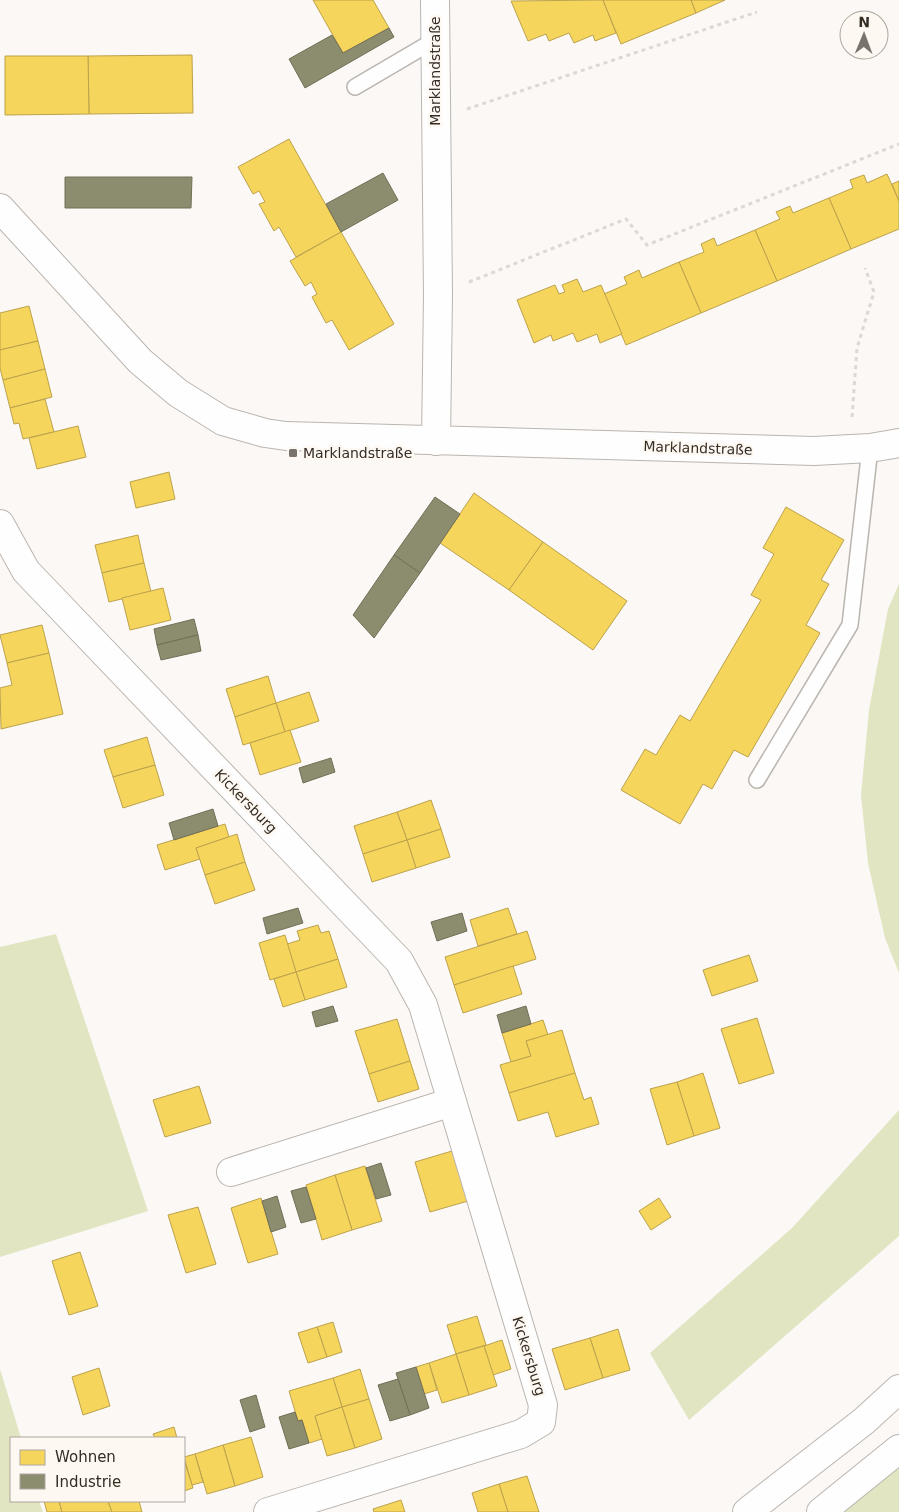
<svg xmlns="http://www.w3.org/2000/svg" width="899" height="1512" font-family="'DejaVu Sans',sans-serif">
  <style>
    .green { fill: #e1e5c1 }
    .homes { fill: #f6d55c; stroke: #bca24b }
    .industry { fill: #8c8c6e; stroke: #726f57 }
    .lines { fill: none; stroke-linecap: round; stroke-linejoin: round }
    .lane-casing { stroke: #bbb5af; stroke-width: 18 }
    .street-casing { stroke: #bbb5af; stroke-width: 30 }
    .highway-casing { stroke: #bbb5af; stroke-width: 30 }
    .path { stroke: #dad9d7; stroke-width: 3; stroke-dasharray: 4 4; stroke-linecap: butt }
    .lane { stroke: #fefefe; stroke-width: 15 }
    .street { stroke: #fefefe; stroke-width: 28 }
    .highway { stroke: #fefefe; stroke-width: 28 }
    .poi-dot { fill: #7a736c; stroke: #fef8f3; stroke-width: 2 }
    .labels { text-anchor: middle; stroke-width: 5; stroke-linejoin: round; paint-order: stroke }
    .street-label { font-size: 14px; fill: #352c22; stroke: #fef8f3 }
    .poi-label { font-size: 14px; fill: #352c22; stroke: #fef8f3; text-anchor: start }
  </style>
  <rect width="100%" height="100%" fill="#fbf8f6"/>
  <g class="green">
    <polygon points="899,584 899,973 885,938 868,863 861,795 869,710 888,609"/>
    <polygon points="56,934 148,1211 0,1257 0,947"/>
    <polygon points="899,1110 899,1236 689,1420 650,1353 792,1228"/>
    <polygon points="0,1369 21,1438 11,1438 11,1501 39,1501 43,1512 0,1512"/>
    <polygon points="899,1464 899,1512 842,1512"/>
  </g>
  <g class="homes">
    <polygon points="313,0 373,0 389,28 343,53"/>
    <polygon points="603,0 616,33 595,41 593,35 574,43 569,33 549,41 546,34 528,41 511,1"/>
    <polygon points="603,0 691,0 696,13 621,44"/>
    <polygon points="691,0 725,0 696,13"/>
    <polygon points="192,55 193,113 89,114 88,56"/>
    <polygon points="5,56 88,56 89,114 5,115"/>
    <polygon points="289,139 341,232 296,257 279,227 274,231 259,204 265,202 259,191 253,194 238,167"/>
    <polygon points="887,174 899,201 899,229 851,249 829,198 853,188 850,180 864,175 867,183"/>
    <polygon points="899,181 899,201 892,184"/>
    <polygon points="829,198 851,249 777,281 755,230 780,219 776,212 790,206 793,213"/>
    <polygon points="755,230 777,281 701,313 679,262 704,252 701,244 714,238 717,246"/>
    <polygon points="341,232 394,324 349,350 332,320 326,323 312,297 317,294 311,282 305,286 290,261"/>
    <polygon points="679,262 701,313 626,345 604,294 627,284 624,277 639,270 642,278"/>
    <polygon points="577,279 583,292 601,285 622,334 600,343 597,334 577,342 573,333 553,341 551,335 534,343 517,300 555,285 559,294 565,292 562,285"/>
    <polygon points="29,306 38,341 0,350 0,313"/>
    <polygon points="38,341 45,369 3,380 0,368 0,350"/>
    <polygon points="45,369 52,397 10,408 3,380"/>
    <polygon points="45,399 54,432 23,439 19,423 14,424 10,408"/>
    <polygon points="78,426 86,457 37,469 29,438"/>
    <polygon points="169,472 175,499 136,508 130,482"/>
    <polygon points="474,493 543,542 509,590 440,543"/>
    <polygon points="786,507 844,540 821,580 829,584 806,625 820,633 748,757 734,750 712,789 703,784 680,824 621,790 645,749 656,755 680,715 690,721 761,600 751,595 774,554 763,548"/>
    <polygon points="138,535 144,563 102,573 95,545"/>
    <polygon points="543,542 627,601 593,650 509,590"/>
    <polygon points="144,563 151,592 109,602 102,573"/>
    <polygon points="163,588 171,620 130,630 122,598"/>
    <polygon points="42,625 49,653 7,663 0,635"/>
    <polygon points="49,653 63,714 1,729 0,688 12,685 7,663"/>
    <polygon points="268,676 276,703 235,717 226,689"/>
    <polygon points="309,692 319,721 285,732 276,703"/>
    <polygon points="276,703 285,732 243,745 235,717"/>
    <polygon points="290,730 301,762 260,775 250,743"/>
    <polygon points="147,737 155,765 113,777 104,750"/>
    <polygon points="155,765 164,795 123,808 113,777"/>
    <polygon points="431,800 441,829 407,840 397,812"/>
    <polygon points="397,812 407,840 363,854 354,826"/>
    <polygon points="225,824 229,837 196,848 200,859 165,870 157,845"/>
    <polygon points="441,829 450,857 416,868 407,840"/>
    <polygon points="237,834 245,862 205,875 196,848"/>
    <polygon points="407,840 416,868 372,882 363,854"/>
    <polygon points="245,862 255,890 215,904 205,875"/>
    <polygon points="508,908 517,934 478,946 470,920"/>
    <polygon points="318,925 321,933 329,931 338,959 296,972 287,944 300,940 297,931"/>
    <polygon points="527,931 536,959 454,985 445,957"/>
    <polygon points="285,935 296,972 270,980 259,943"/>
    <polygon points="749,955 758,981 712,996 703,970"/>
    <polygon points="338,959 347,987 305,1000 296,972"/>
    <polygon points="513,966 522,994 463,1013 454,985"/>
    <polygon points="296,972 305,1000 283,1007 274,979"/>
    <polygon points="757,1018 774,1073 739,1084 721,1029"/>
    <polygon points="397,1019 410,1061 369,1074 355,1031"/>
    <polygon points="543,1020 548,1035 526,1041 531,1056 511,1062 502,1033"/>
    <polygon points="562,1030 575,1073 509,1093 500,1065 531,1056 526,1041"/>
    <polygon points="410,1061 419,1089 378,1102 369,1074"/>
    <polygon points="575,1073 584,1100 591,1097 599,1124 556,1137 548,1112 518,1121 509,1093"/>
    <polygon points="703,1073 720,1128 694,1136 677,1082"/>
    <polygon points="677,1082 694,1136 667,1145 650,1089"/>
    <polygon points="199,1086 211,1123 165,1137 153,1100"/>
    <polygon points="452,1151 468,1201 430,1212 415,1162"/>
    <polygon points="365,1166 382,1221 352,1230 335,1175"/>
    <polygon points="335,1175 352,1230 322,1240 306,1185"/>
    <polygon points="261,1198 278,1254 248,1263 231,1208"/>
    <polygon points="659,1198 671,1217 651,1230 639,1211"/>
    <polygon points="198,1207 216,1264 186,1273 168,1215"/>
    <polygon points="80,1252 98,1306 69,1315 52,1261"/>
    <polygon points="477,1316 486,1345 456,1354 447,1325"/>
    <polygon points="333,1322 342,1352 327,1357 317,1327"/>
    <polygon points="317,1327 327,1357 308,1363 298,1333"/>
    <polygon points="618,1329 630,1370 603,1378 590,1338"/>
    <polygon points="590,1338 603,1378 565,1390 552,1349"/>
    <polygon points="502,1340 511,1369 493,1375 484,1346"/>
    <polygon points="484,1346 497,1386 469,1395 456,1354"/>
    <polygon points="456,1354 469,1395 442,1403 429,1363"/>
    <polygon points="429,1363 437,1390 424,1394 416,1367"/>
    <polygon points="99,1368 110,1406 83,1415 72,1377"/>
    <polygon points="360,1369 369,1399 342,1407 333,1378"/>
    <polygon points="333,1378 342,1407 315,1416 322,1439 309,1443 302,1420 298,1421 289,1391"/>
    <polygon points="369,1399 382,1439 355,1448 342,1407"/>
    <polygon points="342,1407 355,1448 327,1456 315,1416"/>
    <polygon points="174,1427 177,1438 155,1438 153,1434"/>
    <polygon points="251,1437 263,1477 235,1486 223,1445"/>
    <polygon points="223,1445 235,1486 207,1494 195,1454"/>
    <polygon points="195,1454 203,1482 192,1485 184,1457"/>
    <polygon points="184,1460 193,1488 184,1491"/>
    <polygon points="527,1476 539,1512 508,1512 499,1484"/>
    <polygon points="499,1484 508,1512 478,1512 472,1493"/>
    <polygon points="401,1500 405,1512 374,1512 373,1509"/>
    <polygon points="44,1501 59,1501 62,1512 47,1512"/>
    <polygon points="59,1501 108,1501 112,1512 62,1512"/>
    <polygon points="108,1501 139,1501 142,1512 112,1512"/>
  </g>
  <g class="industry">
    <polygon points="389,28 394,37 305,88 289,59 332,35 343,53"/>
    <polygon points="383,173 398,200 341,232 326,204"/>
    <polygon points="65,177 192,177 191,208 65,208"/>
    <polygon points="435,497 460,514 420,573 394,555"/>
    <polygon points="394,555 420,573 374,638 353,615"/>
    <polygon points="194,619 198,635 157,645 154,629"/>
    <polygon points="198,635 201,651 161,660 157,645"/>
    <polygon points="331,758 335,772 303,783 299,768"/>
    <polygon points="213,809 218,826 174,840 169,823"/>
    <polygon points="298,908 303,923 267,934 263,918"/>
    <polygon points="462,913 467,931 437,941 431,922"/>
    <polygon points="333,1006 338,1021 316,1027 312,1012"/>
    <polygon points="526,1006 531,1024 502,1033 497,1015"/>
    <polygon points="381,1163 391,1195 376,1199 366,1168"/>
    <polygon points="306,1187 316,1219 301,1223 291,1191"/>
    <polygon points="277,1196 286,1227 271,1232 262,1201"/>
    <polygon points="416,1367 429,1408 410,1415 396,1373"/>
    <polygon points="398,1379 410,1415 390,1421 378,1385"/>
    <polygon points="256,1395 265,1427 250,1432 240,1400"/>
    <polygon points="295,1412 298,1421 302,1420 309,1443 289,1449 279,1417"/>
  </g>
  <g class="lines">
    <defs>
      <g id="lane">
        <polyline points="355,87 435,40"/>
        <polyline points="757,780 850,625 870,448"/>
      </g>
      <g id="street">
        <polyline points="435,0 438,295 436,441"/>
        <polyline points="0,208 140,361 178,393 223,421 265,433 286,436 814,451 870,448 899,443"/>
        <polyline points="0,524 26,571 399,961 423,1005 543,1405 541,1422 521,1434 268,1512"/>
        <polyline points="231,1172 452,1102"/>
      </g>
      <g id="highway">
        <polyline points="747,1512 864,1421 899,1389"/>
        <polyline points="821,1512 899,1449"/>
      </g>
    </defs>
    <use href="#lane" class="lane-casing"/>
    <use href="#street" class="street-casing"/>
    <use href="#highway" class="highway-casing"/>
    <g class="path">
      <polyline points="467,109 757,12"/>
      <polyline points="469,282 626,219 647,245 899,144"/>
      <polyline points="852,417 857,348 874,292 865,268"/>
    </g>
    <use href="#lane" class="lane"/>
    <use href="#street" class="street"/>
    <use href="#highway" class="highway"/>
  </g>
  <rect class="poi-dot" x="288" y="448" width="10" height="10" rx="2.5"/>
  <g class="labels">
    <g class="street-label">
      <text transform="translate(435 71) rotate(-90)" y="5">Marklandstraße</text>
      <text transform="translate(698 448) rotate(2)" y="5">Marklandstraße</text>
      <text transform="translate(246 801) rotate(46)" y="5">Kickersburg</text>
      <text transform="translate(529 1356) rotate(73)" y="5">Kickersburg</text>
    </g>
    <g class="poi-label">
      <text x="303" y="458">Marklandstraße</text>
    </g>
  </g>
  <rect x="10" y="1437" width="175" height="65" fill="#fef8f3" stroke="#aea69f"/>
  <rect x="20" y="1450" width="25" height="15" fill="#f6d55c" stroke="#aea69f"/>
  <text x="55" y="1462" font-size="15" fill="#352c22">Wohnen</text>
  <rect x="20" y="1474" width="25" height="15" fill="#8c8c6e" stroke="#aea69f"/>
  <text x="55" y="1487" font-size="15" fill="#352c22">Industrie</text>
  <g transform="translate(864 35) rotate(1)"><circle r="24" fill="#fef8f3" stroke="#aea69f"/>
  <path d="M0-4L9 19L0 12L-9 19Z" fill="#7a736c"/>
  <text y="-8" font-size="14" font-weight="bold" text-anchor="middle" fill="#352c22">N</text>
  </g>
</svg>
